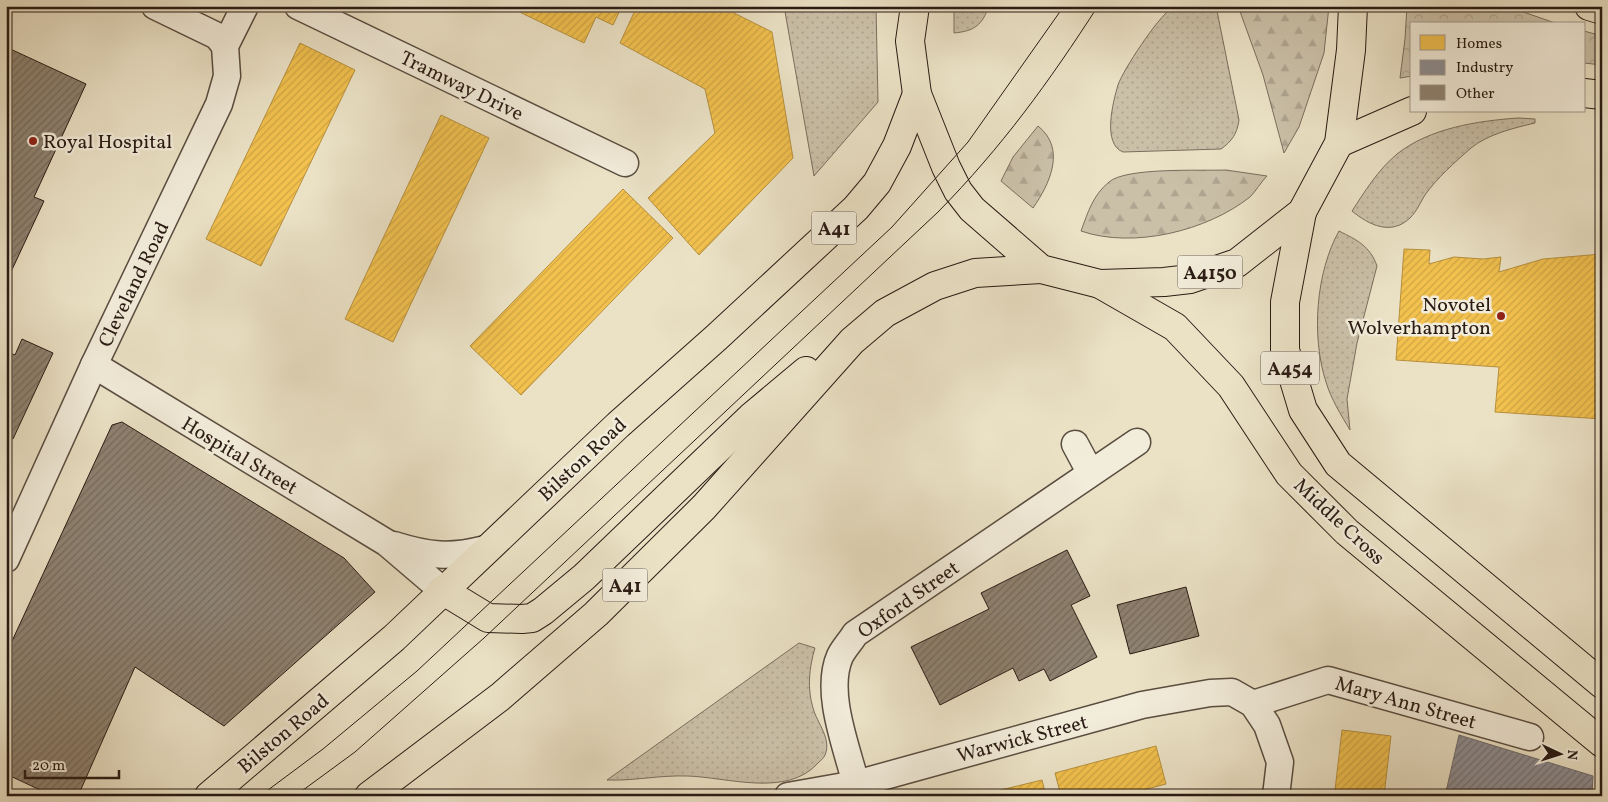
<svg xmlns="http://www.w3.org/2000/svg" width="1608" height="802" font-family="Vollkorn,serif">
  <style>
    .grass { fill: url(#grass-dots); stroke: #7a6e5e }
    .forest { fill: url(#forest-firs); stroke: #7a6e5e }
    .park { fill: url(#park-crowns); stroke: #7a6e5e }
    .homes { fill: url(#homes-hatch); stroke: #b68f3d }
    .industry { fill: url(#industry-hatch); stroke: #6f6b6c }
    .building { fill: url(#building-hatch); stroke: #2a1b14 }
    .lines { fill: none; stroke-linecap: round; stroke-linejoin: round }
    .minor-casing { stroke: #5a4d40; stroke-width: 29 }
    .trunk-casing { stroke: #2a1b14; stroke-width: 30 }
    .minor { stroke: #f2ecda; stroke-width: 26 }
    .trunk { stroke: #ebe2c6; stroke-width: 28 }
    .tram { stroke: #2a1b14; stroke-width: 1 }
    .poi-dot { fill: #8f2418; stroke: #f2ecda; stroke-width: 2 }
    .labels { text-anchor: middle; stroke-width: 5; stroke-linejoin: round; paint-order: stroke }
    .shield { fill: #f2ecda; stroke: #665a4f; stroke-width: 1 }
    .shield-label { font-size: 19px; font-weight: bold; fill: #2a1b14 }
    .street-label { font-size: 20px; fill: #2a1b14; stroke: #f2ecda }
    .poi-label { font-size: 20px; fill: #2a1b14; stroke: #f2ecda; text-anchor: start }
  </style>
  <defs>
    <pattern id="grass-dots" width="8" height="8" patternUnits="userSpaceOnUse" patternTransform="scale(1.25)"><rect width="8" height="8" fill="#cac0a8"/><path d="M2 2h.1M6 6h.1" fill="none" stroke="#aea490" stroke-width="1.8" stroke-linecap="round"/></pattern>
    <pattern id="forest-firs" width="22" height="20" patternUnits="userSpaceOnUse" patternTransform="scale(1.25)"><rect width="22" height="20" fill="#cac0a8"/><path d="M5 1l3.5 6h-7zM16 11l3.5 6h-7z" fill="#aea490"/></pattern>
    <pattern id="park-crowns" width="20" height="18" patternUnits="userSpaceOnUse" patternTransform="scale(1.25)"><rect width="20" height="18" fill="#cac0a8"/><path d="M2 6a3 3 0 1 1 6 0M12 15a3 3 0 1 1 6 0" fill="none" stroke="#aea490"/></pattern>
    <pattern id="homes-hatch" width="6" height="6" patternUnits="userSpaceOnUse" patternTransform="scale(1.25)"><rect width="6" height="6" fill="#f2c14e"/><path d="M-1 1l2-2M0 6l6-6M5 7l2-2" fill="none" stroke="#d0a543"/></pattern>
    <pattern id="industry-hatch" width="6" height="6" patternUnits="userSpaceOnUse" patternTransform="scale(1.25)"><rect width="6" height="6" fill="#8d8d92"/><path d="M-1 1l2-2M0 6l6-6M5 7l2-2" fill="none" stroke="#737276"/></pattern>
    <pattern id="building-hatch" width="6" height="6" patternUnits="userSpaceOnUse" patternTransform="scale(1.25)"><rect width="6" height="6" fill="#8e8271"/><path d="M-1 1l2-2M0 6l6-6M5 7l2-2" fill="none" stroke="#746a5c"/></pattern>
  </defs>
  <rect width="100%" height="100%" fill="#ebe2c6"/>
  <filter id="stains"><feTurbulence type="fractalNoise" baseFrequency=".004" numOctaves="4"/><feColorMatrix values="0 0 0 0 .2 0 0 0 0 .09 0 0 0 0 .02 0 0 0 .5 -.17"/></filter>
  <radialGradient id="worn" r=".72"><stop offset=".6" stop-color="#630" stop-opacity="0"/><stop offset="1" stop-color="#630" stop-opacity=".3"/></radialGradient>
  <g class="grass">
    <polygon points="784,6 876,6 878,102 814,176"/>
    <path d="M 954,6 L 989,6 C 982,25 975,31 954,33 Z"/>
    <path d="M 1182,6 L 1211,6 L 1217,11 L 1239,120 C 1237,134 1232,141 1221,149 L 1123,152 C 1102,144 1113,102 1118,85 C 1123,70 1158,17 1171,9 C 1174,7 1179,7 1182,6 Z"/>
    <path d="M 1518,118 L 1535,119 L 1535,123 C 1514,128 1488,134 1471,148 C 1455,162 1437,178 1425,195 C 1420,203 1417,211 1410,218 C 1391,236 1369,225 1352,211 C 1365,191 1378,170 1397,154 C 1430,128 1477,121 1518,118 Z"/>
    <path d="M 1339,231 C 1357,240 1370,246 1377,266 L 1357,343 L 1347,399 L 1350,430 C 1341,415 1331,399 1326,382 C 1311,336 1316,272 1339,231 Z"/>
    <path d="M 799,643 L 815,648 C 809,668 807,688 813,708 C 817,723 832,739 825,755 C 824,758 820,761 818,763 C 787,798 727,777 687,776 C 660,775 634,781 607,780 Z"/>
  </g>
  <g class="forest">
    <polygon points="1238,6 1329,6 1324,53 1299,127 1284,153 1263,75"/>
    <path d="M 1038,126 C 1067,149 1049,185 1033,208 L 1001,181 L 1013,157 Z"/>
    <path d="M 1226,170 L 1267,176 C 1261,182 1256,191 1250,197 C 1207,231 1133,249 1081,231 C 1088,212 1093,195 1109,182 C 1126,167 1202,171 1226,170 Z"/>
  </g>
  <g class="park">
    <polygon points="1407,6 1506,6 1558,24 1412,24 1412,76 1400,78 1405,39"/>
    <polygon points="1584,31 1602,36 1602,65 1584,63"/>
  </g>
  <g class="homes">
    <polygon points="507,6 622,6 613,25 596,17 584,43"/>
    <polygon points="637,6 720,6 772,32 793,158 699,255 648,198 715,133 705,89 620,43"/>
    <polygon points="300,43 355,70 261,266 206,239"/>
    <polygon points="441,115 489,138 393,342 345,319"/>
    <polygon points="623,189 673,238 521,395 470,346"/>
    <polygon points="1404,249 1430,250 1429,264 1454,257 1483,259 1501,257 1499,272 1543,259 1602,254 1602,419 1495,412 1499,367 1396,360"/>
    <polygon points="1342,730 1391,736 1384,796 1335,790"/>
    <polygon points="1156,746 1166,784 1120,796 1061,796 1055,773"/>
    <polygon points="1042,780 1046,796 976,796"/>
  </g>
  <polygon class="industry" points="1459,735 1593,776 1592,796 1445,796"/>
  <g class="building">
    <polygon points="6,47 86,84 34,197 44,201 10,274 6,272"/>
    <polygon points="22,339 53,353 13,439 6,436 6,351 15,355"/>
    <polygon points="122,422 344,558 375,592 224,726 135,667 78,796 53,796 6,774 6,654 112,425"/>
    <polygon points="1067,550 1090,596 1071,605 1097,657 1050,681 1044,669 1019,681 1013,668 940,705 911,647 989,609 981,593"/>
    <polygon points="1186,587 1199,636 1130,654 1117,605"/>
  </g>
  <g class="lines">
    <defs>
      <g id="minor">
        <polyline points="155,6 217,36 225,46"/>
        <polyline points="298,6 625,163"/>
        <polyline points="94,365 387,543 442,590"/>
        <polyline points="1075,444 1090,472"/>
        <path d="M 394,545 C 429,556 450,558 485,549"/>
        <polyline points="6,559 94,365 219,104 227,76 225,46 245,6"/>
        <polyline points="1253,704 1328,680 1530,737"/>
        <path d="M 856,784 C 847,748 824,692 840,656 C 844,648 851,641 855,634 L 1137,442"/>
        <polyline points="788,796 856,784 1142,705 1210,693 1232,692 1253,704 1267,725 1280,762 1276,796"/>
      </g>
      <g id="trunk">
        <polyline points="915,6 910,41 917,94 946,167 958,191 972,209 1041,269 1100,284 1164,282 1190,279 1237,263 1302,212 1339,143 1351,50 1353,6"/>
        <polyline points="1589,6 1602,10"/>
        <polyline points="1584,93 1602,95"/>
        <polyline points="1339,143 1412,111"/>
        <polyline points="1302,212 1285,302 1285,350 1303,410 1338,464 1602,684"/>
        <polyline points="1100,284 1175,327 1231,386 1289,474 1347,532 1602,743"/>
        <polyline points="442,590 488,618 522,619 532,618 543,611 584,577 751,417 806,371"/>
        <polyline points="209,796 394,638 618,425 717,337 856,208 877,183 897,146 917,94"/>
        <polyline points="369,796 500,697 596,614 704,507 852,341 885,313 935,286 975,273 1041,269"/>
      </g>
    </defs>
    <use href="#minor" class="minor-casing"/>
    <use href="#trunk" class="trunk-casing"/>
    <use href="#minor" class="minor"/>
    <use href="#trunk" class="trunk"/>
    <g class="tram">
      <polyline points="260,796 323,749 417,671 892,227 968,142 1064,6"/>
      <path d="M 295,796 L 355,752 L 484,638 L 938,212 C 1002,147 1049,82 1098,6"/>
    </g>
  </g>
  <g class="poi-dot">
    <circle cx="33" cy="141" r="5"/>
    <circle cx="1501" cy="316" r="5"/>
  </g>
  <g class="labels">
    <g class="shield">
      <rect x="811.5" y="211.5" width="45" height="33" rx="4"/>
      <rect x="1177.5" y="255.5" width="65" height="33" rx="4"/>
      <rect x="1261" y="351.5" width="58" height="33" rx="4"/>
      <rect x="602.5" y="568.5" width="45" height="33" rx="4"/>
    </g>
    <g class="shield-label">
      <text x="834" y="235">A41</text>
      <text x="1210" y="279">A4150</text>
      <text x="1290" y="375">A454</text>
      <text x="625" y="592">A41</text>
    </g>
    <g class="street-label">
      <text transform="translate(462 85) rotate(26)" y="7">Tramway Drive</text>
      <text transform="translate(133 284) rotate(-64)" y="7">Cleveland Road</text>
      <text transform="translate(240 455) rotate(31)" y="7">Hospital Street</text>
      <text transform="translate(582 459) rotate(-43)" y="7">Bilston Road</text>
      <text transform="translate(1340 521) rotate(43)" y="7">Middle Cross</text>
      <text transform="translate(908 599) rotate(-35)" y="7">Oxford Street</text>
      <text transform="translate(1406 702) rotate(16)" y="7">Mary Ann Street</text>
      <text transform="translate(283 733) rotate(-40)" y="7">Bilston Road</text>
      <text transform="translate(1022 738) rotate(-15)" y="7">Warwick Street</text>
    </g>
    <g class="poi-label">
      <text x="43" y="148">Royal Hospital</text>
      <text x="1491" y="311" text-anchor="end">Novotel<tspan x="1491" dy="23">Wolverhampton</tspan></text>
    </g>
  </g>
  <rect width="1608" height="802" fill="none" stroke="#ebe2c6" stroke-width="25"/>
  <rect x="8" y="8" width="1593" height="787" fill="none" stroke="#2a1b14" stroke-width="2.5"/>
  <rect x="12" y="12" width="1583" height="777" fill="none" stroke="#2a1b14"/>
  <rect x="1410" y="22" width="175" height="90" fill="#f2ecda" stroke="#a2988b"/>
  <rect x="1420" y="35" width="25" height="15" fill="#f2c14e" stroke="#a2988b"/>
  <text x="1456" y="48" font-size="15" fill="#2a1b14">Homes</text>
  <rect x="1420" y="60" width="25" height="15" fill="#8d8d92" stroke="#a2988b"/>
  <text x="1456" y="72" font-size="15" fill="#2a1b14">Industry</text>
  <rect x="1420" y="85" width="25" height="15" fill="#8e8271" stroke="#a2988b"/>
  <text x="1456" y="98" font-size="15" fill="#2a1b14">Other</text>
  <g transform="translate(1560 754) rotate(94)" stroke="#f2ecda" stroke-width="4" paint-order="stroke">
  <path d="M0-4L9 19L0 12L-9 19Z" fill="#2a1b14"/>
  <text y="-8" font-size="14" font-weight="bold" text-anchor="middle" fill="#2a1b14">N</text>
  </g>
  <path d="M25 770v8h94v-8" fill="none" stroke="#2a1b14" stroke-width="2.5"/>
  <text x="32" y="770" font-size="15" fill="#2a1b14" stroke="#f2ecda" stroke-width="4" paint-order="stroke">20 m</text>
  <rect width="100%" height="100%" filter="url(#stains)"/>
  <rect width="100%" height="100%" fill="url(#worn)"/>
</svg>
